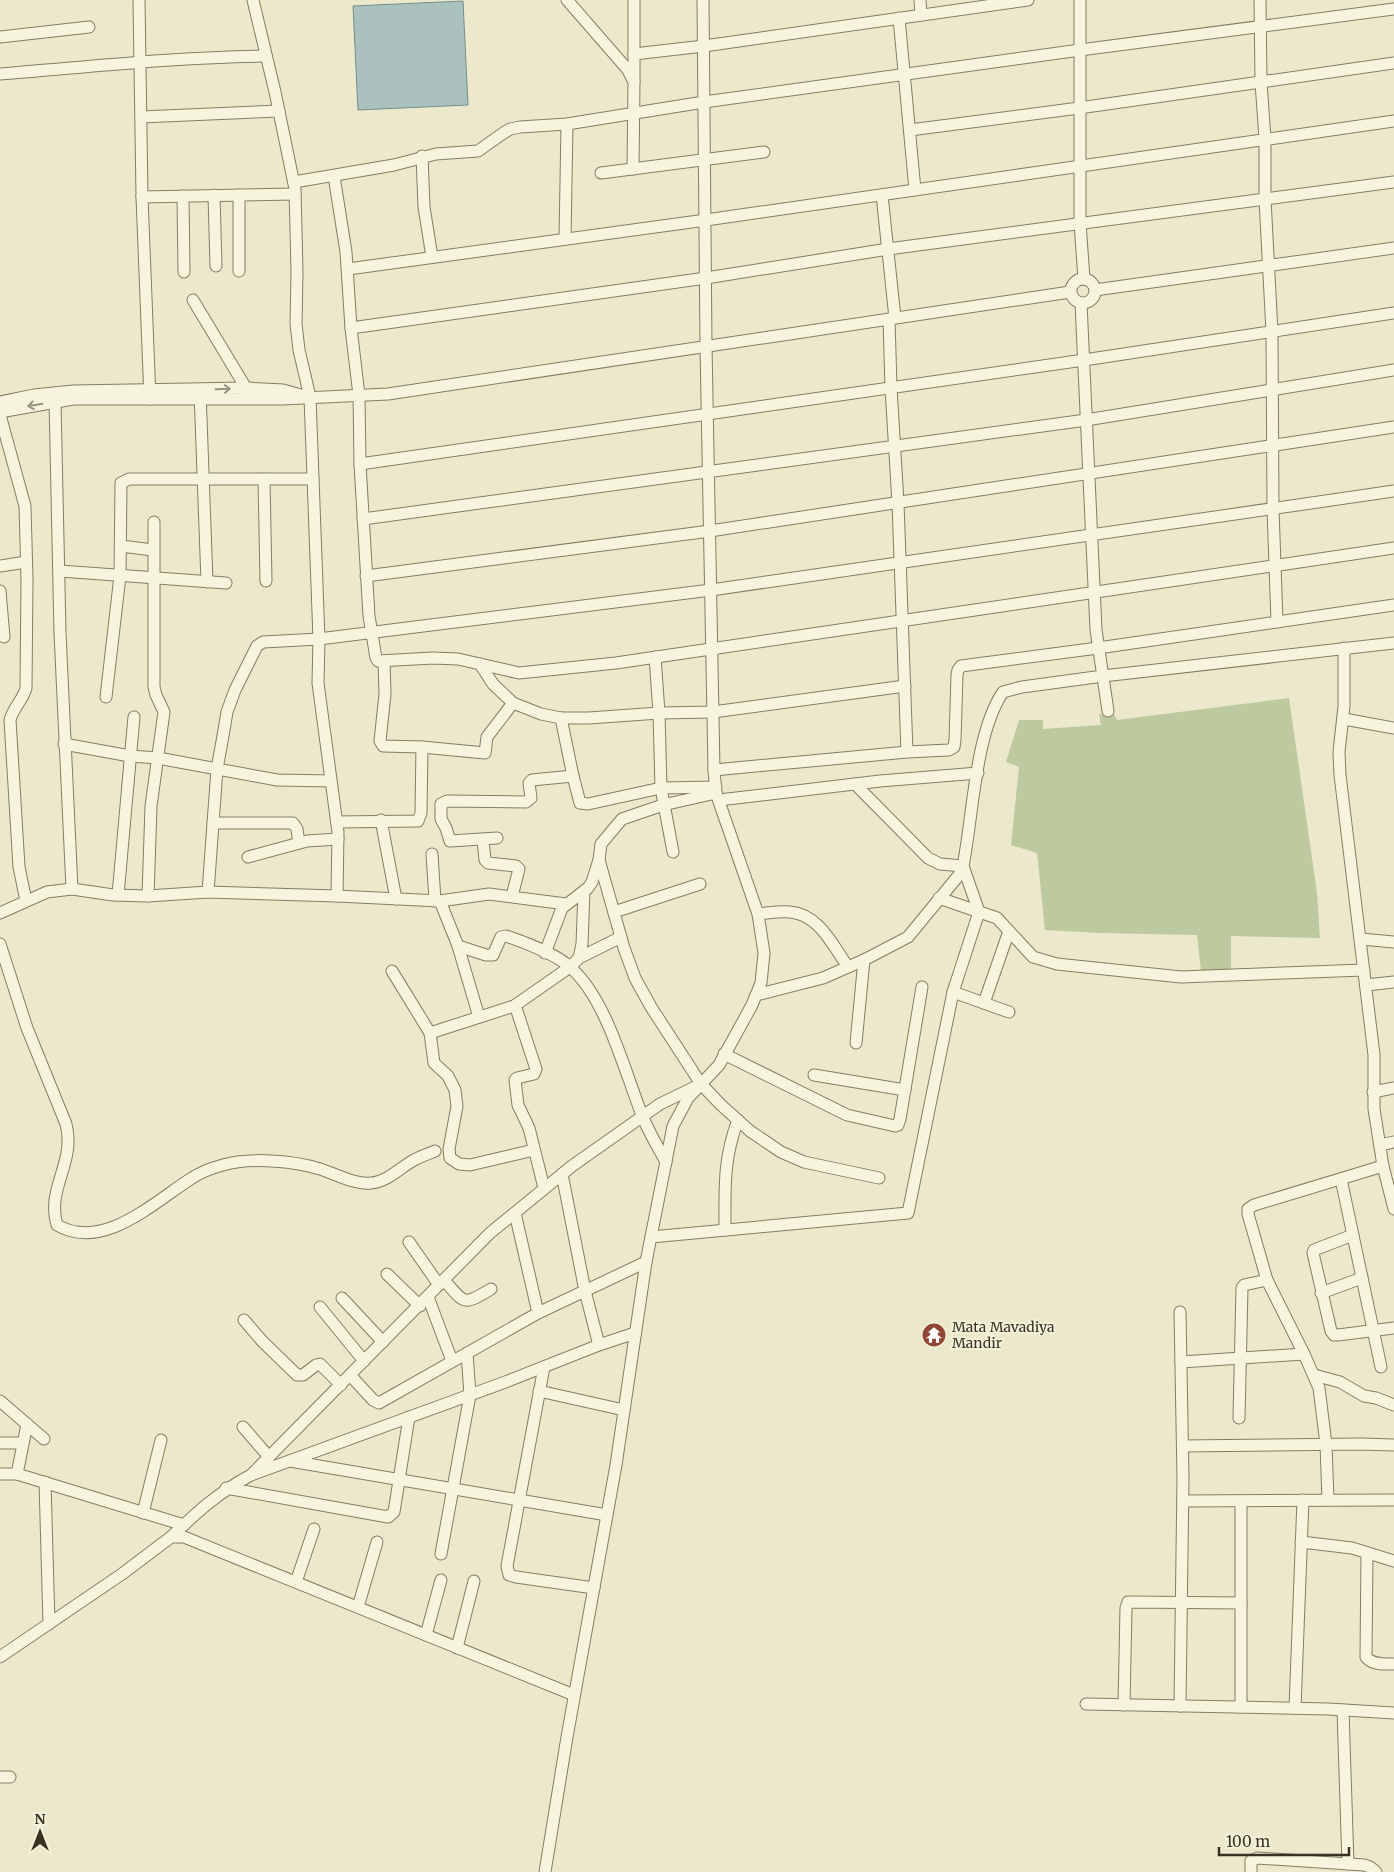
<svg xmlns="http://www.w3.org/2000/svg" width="1394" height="1872" font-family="Merriweather,serif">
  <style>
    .green { fill: #bdc99f }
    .water { fill: #abc1be; stroke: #728f8d }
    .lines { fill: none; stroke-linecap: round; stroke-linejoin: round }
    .minor-casing { stroke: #877c60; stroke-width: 13 }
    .minor { stroke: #f7f4de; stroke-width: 11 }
    .oneway { stroke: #989380 }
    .labels { text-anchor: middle; stroke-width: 4; stroke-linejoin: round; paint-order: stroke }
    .poi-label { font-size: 14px; fill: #393222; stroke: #f4f1da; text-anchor: start }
  </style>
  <rect width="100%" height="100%" fill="#ece8cb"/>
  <polygon class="green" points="1289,698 1317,893 1320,938 1231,936 1231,971 1201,971 1197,935 1100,933 1045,930 1037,853 1011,845 1019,767 1006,762 1019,720 1043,720 1043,729 1101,725 1099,714 1114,714 1117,720"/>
  <polygon class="water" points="463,1 468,105 358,110 353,6"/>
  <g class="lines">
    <defs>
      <g id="minor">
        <polyline points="139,0 142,197 150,399"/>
        <polyline points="253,0 275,92 295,189 297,272 296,324 299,350 310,397 319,639 318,683 338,832 337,896"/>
        <polyline points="567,0 628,70 634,82 633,169"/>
        <polyline points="634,0 634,81"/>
        <polyline points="920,0 921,15"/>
        <polyline points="1080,0 1080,223 1084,279"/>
        <polyline points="1260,0 1261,82 1265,139 1265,199 1272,332 1273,509 1277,622"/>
        <polyline points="899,18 915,190"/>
        <polyline points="0,37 89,27"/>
        <polyline points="634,54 704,46 1028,0"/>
        <path d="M 0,74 C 89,67 177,57 266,56"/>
        <polyline points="141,117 279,111"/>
        <polyline points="910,130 1079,108 1394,63"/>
        <polyline points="422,156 424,207 432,257"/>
        <polyline points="601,173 764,152"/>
        <polyline points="334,176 346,252 351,328 359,395 360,464 369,616 376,658 378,661 433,658 458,659 480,664 493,684 513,703 541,714 561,718 589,718 659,713 713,712 905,686"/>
        <polyline points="294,182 394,165 436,154 478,151 502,134 510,129 520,127 567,124 704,102 1080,50 1394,9"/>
        <polyline points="214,195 216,266"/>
        <polyline points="239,195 239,271"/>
        <polyline points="882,195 895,318"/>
        <polyline points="183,196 184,272"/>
        <polyline points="142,197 295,194"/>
        <polyline points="565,239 567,124"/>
        <polyline points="348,269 706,220 1394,121"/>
        <circle cx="1083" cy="291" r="12"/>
        <polyline points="1095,290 1394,248"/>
        <polyline points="193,300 246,388 246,394"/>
        <polyline points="1081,303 1096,630 1108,711"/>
        <polyline points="889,319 891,388 898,503 907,752"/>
        <polyline points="351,328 706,278 888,249 1394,182"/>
        <polyline points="200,391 207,582"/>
        <polyline points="55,401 60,633 72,889"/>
        <polyline points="0,402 34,395 73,391 246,388 283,390 301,395"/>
        <polyline points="0,412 73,399 282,399 388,394 1070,292"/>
        <path d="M 0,415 L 25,506 L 27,579 L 26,688 C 23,700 13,708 10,720 L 19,867 L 26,901"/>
        <polyline points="360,464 1084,360 1394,313"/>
        <polyline points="264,479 266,581"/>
        <polyline points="363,519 1086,420 1394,370"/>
        <polyline points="121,546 153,550"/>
        <polyline points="0,566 26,562"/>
        <polyline points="60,571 226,583"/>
        <polyline points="366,576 710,531 1394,427"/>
        <polyline points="0,591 4,637"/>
        <polyline points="655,657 659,713 661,788 673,852"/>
        <polyline points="384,662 385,694 380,741 383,746 422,747 485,753 487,737 513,703"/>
        <polyline points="480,664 519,673 616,663 1394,548"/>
        <polyline points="106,697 120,576 121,483 129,479 313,479"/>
        <polyline points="561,718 573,776 580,803 588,804 661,788 716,787"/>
        <polyline points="1344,719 1394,728"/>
        <polyline points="64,744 130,756 158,758 277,780 331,781"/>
        <polyline points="714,770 907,752 949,750 954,747 955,740 957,675 958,670 961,666 1098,648 1394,605"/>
        <polyline points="719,800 880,781 978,773"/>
        <polyline points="381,820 396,899"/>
        <polyline points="337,822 418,821 421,813 422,747"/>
        <polyline points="213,823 293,823 297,829 299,843"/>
        <polyline points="497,838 450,841 446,828 441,819 441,804 447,801 526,802 531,798 529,783 532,780 573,776"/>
        <polyline points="483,840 485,860 488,863 516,866 519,869 512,896"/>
        <polyline points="432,854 435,901"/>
        <polyline points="248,857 307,841 338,839"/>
        <polyline points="599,860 624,948 635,978 651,1007 701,1084 721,1105 750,1131 781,1152 804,1162 879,1178"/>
        <polyline points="208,892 217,769 223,736 227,712 235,690 257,646 263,642 319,639 711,590 1394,491"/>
        <polyline points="118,895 134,717"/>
        <polyline points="148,896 151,806 164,712 156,695 154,687 154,522"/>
        <polyline points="939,898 997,918 1033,957 1057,964 1181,977 1364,970"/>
        <polyline points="440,901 489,894 566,904"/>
        <polyline points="614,912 700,884"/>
        <polyline points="0,913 47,892 72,889 113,895 148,896 208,892 337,896 440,901 458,946 479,1017"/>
        <path d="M 758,914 C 769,913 779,911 790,912 C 819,914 833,946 848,967"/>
        <polyline points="1361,939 1394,942"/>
        <path d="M 0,944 L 27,1028 L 66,1124 C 76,1163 46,1188 57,1225 C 103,1252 154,1202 192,1178 C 201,1172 212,1168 223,1165 C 249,1157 295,1161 320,1169 C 336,1174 355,1185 371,1183 C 387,1182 401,1167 414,1160 C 421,1156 428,1154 435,1151"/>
        <path d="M 458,946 L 486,955 L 493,955 L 501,937 L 506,936 C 524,942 558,955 571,968 C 607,1000 624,1070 642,1115 C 648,1131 658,1147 666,1162"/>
        <polyline points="545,953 562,908 588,888 592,882 599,860 601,844 622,819 663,805 716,793"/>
        <polyline points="579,958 582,944 584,891"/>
        <polyline points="392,971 430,1033 434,1063 448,1076 455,1090 457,1106 449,1149 450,1158 459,1164 470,1165 534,1150"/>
        <polyline points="1366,985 1394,982"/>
        <polyline points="953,992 1009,1012"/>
        <path d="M 756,995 L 823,978 L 864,960 L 908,937 L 959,875 L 963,866 C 973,816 975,733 1003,692 L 1022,687 L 1103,676 L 1394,643"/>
        <polyline points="984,1003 1009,931"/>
        <polyline points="514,1006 570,967 579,958 621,937"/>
        <polyline points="430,1033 514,1006 517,1011 536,1069 534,1074 517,1078 515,1080 518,1105 529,1128 544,1188"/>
        <polyline points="856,1043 864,960"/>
        <polyline points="724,1054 847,1115 895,1126 898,1125 900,1119 922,987"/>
        <polyline points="814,1075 905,1090"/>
        <polyline points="1373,1092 1394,1088"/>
        <polyline points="1380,1145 1394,1142"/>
        <polyline points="1383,1166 1394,1209"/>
        <polyline points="562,1174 585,1291 599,1345"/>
        <polyline points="1341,1179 1381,1367"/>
        <polyline points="515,1213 538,1313"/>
        <path d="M 725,1230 C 725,1189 723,1159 738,1120"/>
        <polyline points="1353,1235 1314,1250 1313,1253 1331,1331 1334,1335 1338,1335 1394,1328"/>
        <polyline points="651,1237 908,1213 953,992 979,912 963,866 940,864 928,858 855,784"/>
        <polyline points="409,1242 439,1285"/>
        <polyline points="387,1274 420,1306"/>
        <path d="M 444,1280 C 465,1304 463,1306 491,1289"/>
        <polyline points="1321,1293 1362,1278"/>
        <polyline points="428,1297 452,1361"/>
        <polyline points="342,1298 383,1342"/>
        <polyline points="320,1307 364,1361"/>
        <polyline points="244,1320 262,1341 297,1375 303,1375 316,1365 320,1364 341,1385"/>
        <polyline points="1181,1362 1304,1354"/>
        <polyline points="544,1367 507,1566 509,1575 516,1577 594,1588"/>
        <polyline points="350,1375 373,1400 379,1403 538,1313 646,1262"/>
        <polyline points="1314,1375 1340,1382 1364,1396 1376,1398 1394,1405"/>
        <polyline points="539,1391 624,1410"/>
        <polyline points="0,1401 44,1439"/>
        <polyline points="1239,1418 1242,1288 1244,1285 1267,1280"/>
        <polyline points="243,1427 269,1457"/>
        <polyline points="0,1443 23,1443"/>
        <polyline points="1183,1446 1361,1444 1394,1445"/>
        <polyline points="290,1461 607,1515"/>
        <polyline points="0,1474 17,1474 184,1525"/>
        <polyline points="17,1474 27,1424"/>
        <polyline points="251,1475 490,1233 572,1166 660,1104 695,1087"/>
        <polyline points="45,1482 49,1624"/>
        <polyline points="226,1488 388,1517 394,1512 409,1417"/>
        <polyline points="1328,1500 1326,1444 1319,1388 1304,1354 1267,1280 1248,1214 1248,1209 1254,1205 1383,1166 1374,1109 1374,1055 1340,775 1339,752 1344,706 1344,648"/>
        <polyline points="1183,1501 1394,1500"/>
        <polyline points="1241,1501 1241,1707"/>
        <polyline points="143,1513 161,1440"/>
        <path d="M 171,1537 C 197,1512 219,1492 251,1475 L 508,1381 L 599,1345 L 635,1333"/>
        <polyline points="1301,1542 1352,1548 1394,1561"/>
        <path d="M 1367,1553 L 1366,1657 C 1372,1665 1385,1664 1394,1664"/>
        <polyline points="441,1554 470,1395 467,1353"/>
        <polyline points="296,1582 314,1529"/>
        <polyline points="358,1607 377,1542"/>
        <polyline points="426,1635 441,1580"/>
        <polyline points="457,1648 474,1581"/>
        <polyline points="0,1657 122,1574 171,1537 184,1537 574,1695"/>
        <polyline points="1086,1704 1328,1709 1394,1713"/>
        <polyline points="1124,1705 1126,1608 1128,1602 1241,1603"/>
        <polyline points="1180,1706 1183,1478 1180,1312"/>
        <polyline points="1295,1708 1303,1500"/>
        <polyline points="1343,1710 1348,1864"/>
        <polyline points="0,1777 10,1777"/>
        <polyline points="545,1872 567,1737 616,1465 646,1262 673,1126 688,1098 719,1065 752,1005 761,983 764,953 758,914 716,793 714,770 706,346 703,0"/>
        <polyline points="1251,1872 1251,1861 1257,1858 1364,1865 1370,1867 1376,1872"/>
      </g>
    </defs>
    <use href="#minor" class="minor-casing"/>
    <use href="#minor" class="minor"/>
  </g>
  <defs><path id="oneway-shaft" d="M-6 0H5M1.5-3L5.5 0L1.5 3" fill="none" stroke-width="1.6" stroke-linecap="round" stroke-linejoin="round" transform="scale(1.25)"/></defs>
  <g class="oneway">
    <use href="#oneway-shaft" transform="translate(223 389) rotate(-2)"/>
    <use href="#oneway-shaft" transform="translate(35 405) rotate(170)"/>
  </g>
  <defs>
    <symbol id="temple-disc" viewBox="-11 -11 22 22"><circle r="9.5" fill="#914535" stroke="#f4f1da"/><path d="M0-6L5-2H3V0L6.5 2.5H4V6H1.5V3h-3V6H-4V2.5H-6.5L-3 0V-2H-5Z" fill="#fff"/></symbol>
  </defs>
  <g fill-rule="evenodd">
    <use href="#temple-disc" x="920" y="1321" width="28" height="28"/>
  </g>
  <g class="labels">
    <g class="poi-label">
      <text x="952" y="1332">Mata Mavadiya<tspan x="952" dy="16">Mandir</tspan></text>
    </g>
  </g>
  <g transform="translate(40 1832)" stroke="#f4f1da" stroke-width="4" paint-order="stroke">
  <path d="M0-4L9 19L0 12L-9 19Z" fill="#393222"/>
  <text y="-8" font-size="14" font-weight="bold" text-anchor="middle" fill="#393222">N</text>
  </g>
  <path d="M1219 1847v8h130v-8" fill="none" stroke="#393222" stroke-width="2.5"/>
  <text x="1226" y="1847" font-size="15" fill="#393222" stroke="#f4f1da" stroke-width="4" paint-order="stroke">100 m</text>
</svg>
